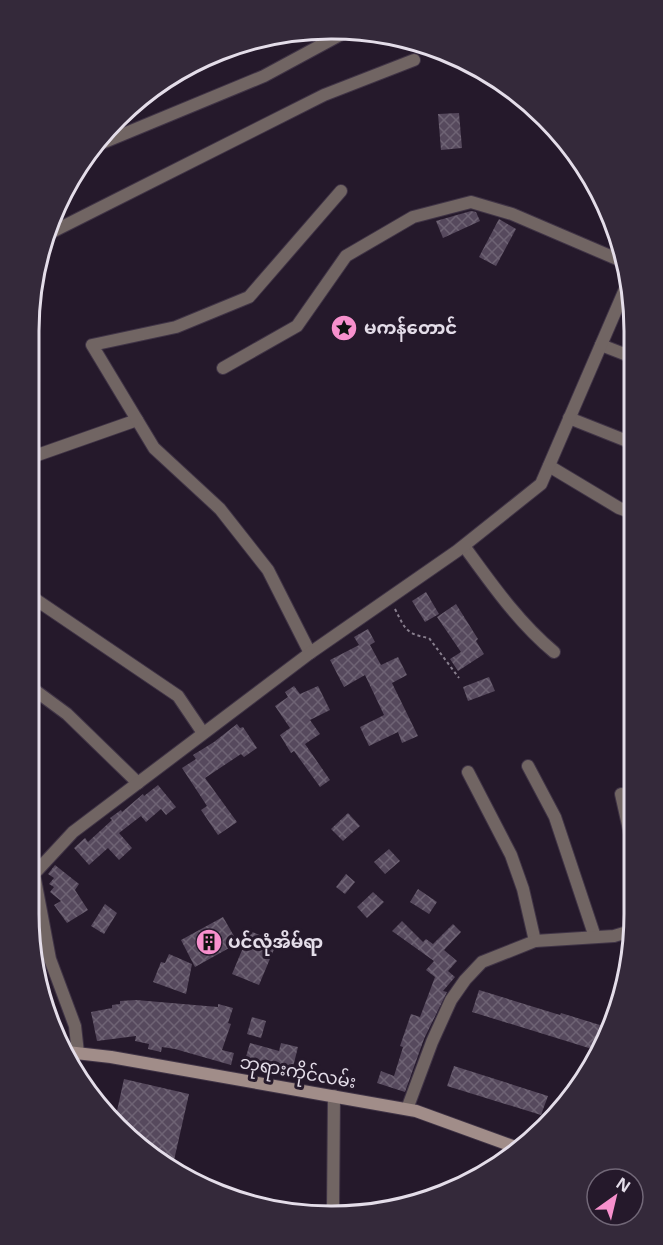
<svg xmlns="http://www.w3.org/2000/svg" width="663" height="1245" font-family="'Noto Sans','Noto Sans Myanmar',sans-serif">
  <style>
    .building { fill: url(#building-cross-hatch) }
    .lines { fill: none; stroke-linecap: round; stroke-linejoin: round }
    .street-casing { stroke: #403446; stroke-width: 14 }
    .secondary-casing { stroke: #403446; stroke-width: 14 }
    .path { stroke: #887f8e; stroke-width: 2; stroke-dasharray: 3 3; stroke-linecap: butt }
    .street { stroke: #716563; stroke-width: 12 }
    .secondary { stroke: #a18d89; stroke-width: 12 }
    .labels { text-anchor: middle; stroke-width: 6; stroke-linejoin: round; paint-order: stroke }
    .poi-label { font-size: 18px; font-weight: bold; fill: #e4dde9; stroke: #25192b; text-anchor: start }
    .street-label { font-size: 18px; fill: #e4dde9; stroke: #25192b }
    .rim { fill: none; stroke: #e4dde9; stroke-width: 3 }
  </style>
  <defs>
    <pattern id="building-cross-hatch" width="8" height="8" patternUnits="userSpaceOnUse" patternTransform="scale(1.5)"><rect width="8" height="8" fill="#56495d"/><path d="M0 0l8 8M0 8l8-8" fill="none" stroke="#6e6374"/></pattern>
  </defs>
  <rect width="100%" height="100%" fill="#25192b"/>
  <g class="building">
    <polygon points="459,113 462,148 441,150 438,114"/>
    <polygon points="471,211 476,212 480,221 443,238 436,221"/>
    <polygon points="499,219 516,229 496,266 479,257"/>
    <polygon points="426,592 439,614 425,622 412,601"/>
    <polygon points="456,604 478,639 476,641 484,654 458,671 450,659 461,652 437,617"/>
    <polygon points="368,629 375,642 370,645 381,665 398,657 407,675 392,683 418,736 402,743 398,732 369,746 360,727 384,715 365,675 344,687 330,660 359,645 354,637"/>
    <polygon points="489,677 495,691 468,701 463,687"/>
    <polygon points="294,686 300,694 318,686 330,710 310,720 320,734 305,744 330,780 320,787 294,751 291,753 280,735 290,728 275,706 288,697 285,692"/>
    <polygon points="237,724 240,728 243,727 257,748 244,757 241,754 205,778 237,822 218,835 201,810 207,806 182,768 196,759 193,755 214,742"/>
    <polygon points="158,785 176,807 166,815 161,809 146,822 141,816 119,833 132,848 119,860 108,848 89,865 74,848 85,838 88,842 112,820 110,818 121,810 122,812 143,794 144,796"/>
    <polygon points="348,813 360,826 343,841 331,829"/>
    <polygon points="389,849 400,861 385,874 374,862"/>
    <polygon points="55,865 79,884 75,890 88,910 67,923 54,905 61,901 50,892 54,887 49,884 54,878 48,874"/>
    <polygon points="346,874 355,882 345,894 336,887"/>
    <polygon points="418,889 437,902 429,914 410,902"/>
    <polygon points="373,892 384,902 367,918 357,907"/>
    <polygon points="105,904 117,913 104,934 91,926"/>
    <polygon points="223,917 238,943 195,967 181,940"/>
    <polygon points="402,921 423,942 426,939 433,944 453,924 461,932 444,950 457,961 448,971 455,977 443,991 447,992 424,1039 405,1092 377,1083 381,1071 394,1076 403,1047 400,1046 411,1014 420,1017 435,977 426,970 434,961 392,931"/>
    <polygon points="250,931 277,942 259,985 232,974"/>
    <polygon points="169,954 192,964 186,994 153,982 161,962 165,963"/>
    <polygon points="479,990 560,1015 561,1013 600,1025 592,1049 472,1012"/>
    <polygon points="136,1000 218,1007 218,1004 233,1008 228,1023 231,1024 222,1050 234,1053 231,1065 175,1049 162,1047 161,1052 148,1049 149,1044 135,1041 136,1036 97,1041 91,1012 112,1008 112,1005 120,1004 120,1001"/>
    <polygon points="252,1017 266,1021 261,1038 247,1034"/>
    <polygon points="250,1043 279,1051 281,1043 298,1047 291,1075 245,1060"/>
    <polygon points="454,1066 548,1096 541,1115 447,1086"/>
    <polygon points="124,1079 189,1094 172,1169 163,1166 115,1120"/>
  </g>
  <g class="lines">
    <defs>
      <g id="street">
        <polyline points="102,143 264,76 351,29"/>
        <polyline points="50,233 324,95 414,60"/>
        <polyline points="601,345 632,357"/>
        <polyline points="223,368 297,326 346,256 413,217 471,202 512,214 624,262"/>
        <polyline points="569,418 632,443"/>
        <polyline points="29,458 137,420"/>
        <polyline points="549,466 619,508 633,513"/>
        <path d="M 464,546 C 491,583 518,622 554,652"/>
        <polyline points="29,595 178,696 203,733"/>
        <polyline points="310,653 268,570 220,509 154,448 92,345 176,327 249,297 341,191"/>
        <polyline points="29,686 67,714 138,783"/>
        <polyline points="528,766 555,817 595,937"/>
        <polyline points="468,772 511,855 523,889 535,941"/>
        <polyline points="621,794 634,852"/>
        <polyline points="29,863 34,874 50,959 75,1026 78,1053"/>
        <polyline points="34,874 73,832 310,653 457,551 541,484 629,280"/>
        <polyline points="407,1109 432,1042 451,1000 465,980 482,962 535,941 614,936 634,930"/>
        <polyline points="333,1211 334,1096"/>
      </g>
      <polyline id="secondary" points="67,1052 111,1057 416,1111 518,1148"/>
    </defs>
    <use href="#street" class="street-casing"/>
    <use href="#secondary" class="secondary-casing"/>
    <path class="path" d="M 395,609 C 405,629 406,634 429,638 L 459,678"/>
    <use href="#street" class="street"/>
    <use href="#secondary" class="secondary"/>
  </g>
  <defs>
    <symbol id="sight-disc" viewBox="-11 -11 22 22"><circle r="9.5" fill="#f790cd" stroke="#25192b"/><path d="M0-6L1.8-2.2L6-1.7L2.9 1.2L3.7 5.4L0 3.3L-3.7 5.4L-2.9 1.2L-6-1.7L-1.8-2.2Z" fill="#111"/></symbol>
    <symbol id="building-disc" viewBox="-11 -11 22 22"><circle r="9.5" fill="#f790cd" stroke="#25192b"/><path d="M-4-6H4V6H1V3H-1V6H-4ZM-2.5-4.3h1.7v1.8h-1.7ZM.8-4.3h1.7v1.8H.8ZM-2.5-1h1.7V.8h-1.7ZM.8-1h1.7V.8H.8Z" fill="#111"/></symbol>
  </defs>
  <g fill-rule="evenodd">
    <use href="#sight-disc" x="329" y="313" width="30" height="30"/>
    <use href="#building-disc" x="194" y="927" width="30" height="30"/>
  </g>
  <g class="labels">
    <g class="poi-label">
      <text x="364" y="334">မကန်တောင်</text>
      <text x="228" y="948">ပင်လုံအိမ်ရာ</text>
    </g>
    <g class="street-label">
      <text transform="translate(298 1072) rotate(10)" y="6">ဘုရားကိုင်လမ်း</text>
    </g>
  </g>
  <path d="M0 0H663V1245H0ZM331 39H332A292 292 0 0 1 624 331V914A292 292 0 0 1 332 1206H331A292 292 0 0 1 39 914V331A292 292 0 0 1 331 39Z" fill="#34293a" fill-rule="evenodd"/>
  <path class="rim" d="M331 39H332A292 292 0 0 1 624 331V914A292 292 0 0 1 332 1206H331A292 292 0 0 1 39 914V331A292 292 0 0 1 331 39Z"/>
  <g transform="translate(615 1197) rotate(34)"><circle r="28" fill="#25192b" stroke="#716777" stroke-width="1.5"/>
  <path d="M0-4.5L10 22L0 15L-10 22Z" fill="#f790cd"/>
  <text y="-9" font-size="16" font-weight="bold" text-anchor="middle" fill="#e4dde9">N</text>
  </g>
</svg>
